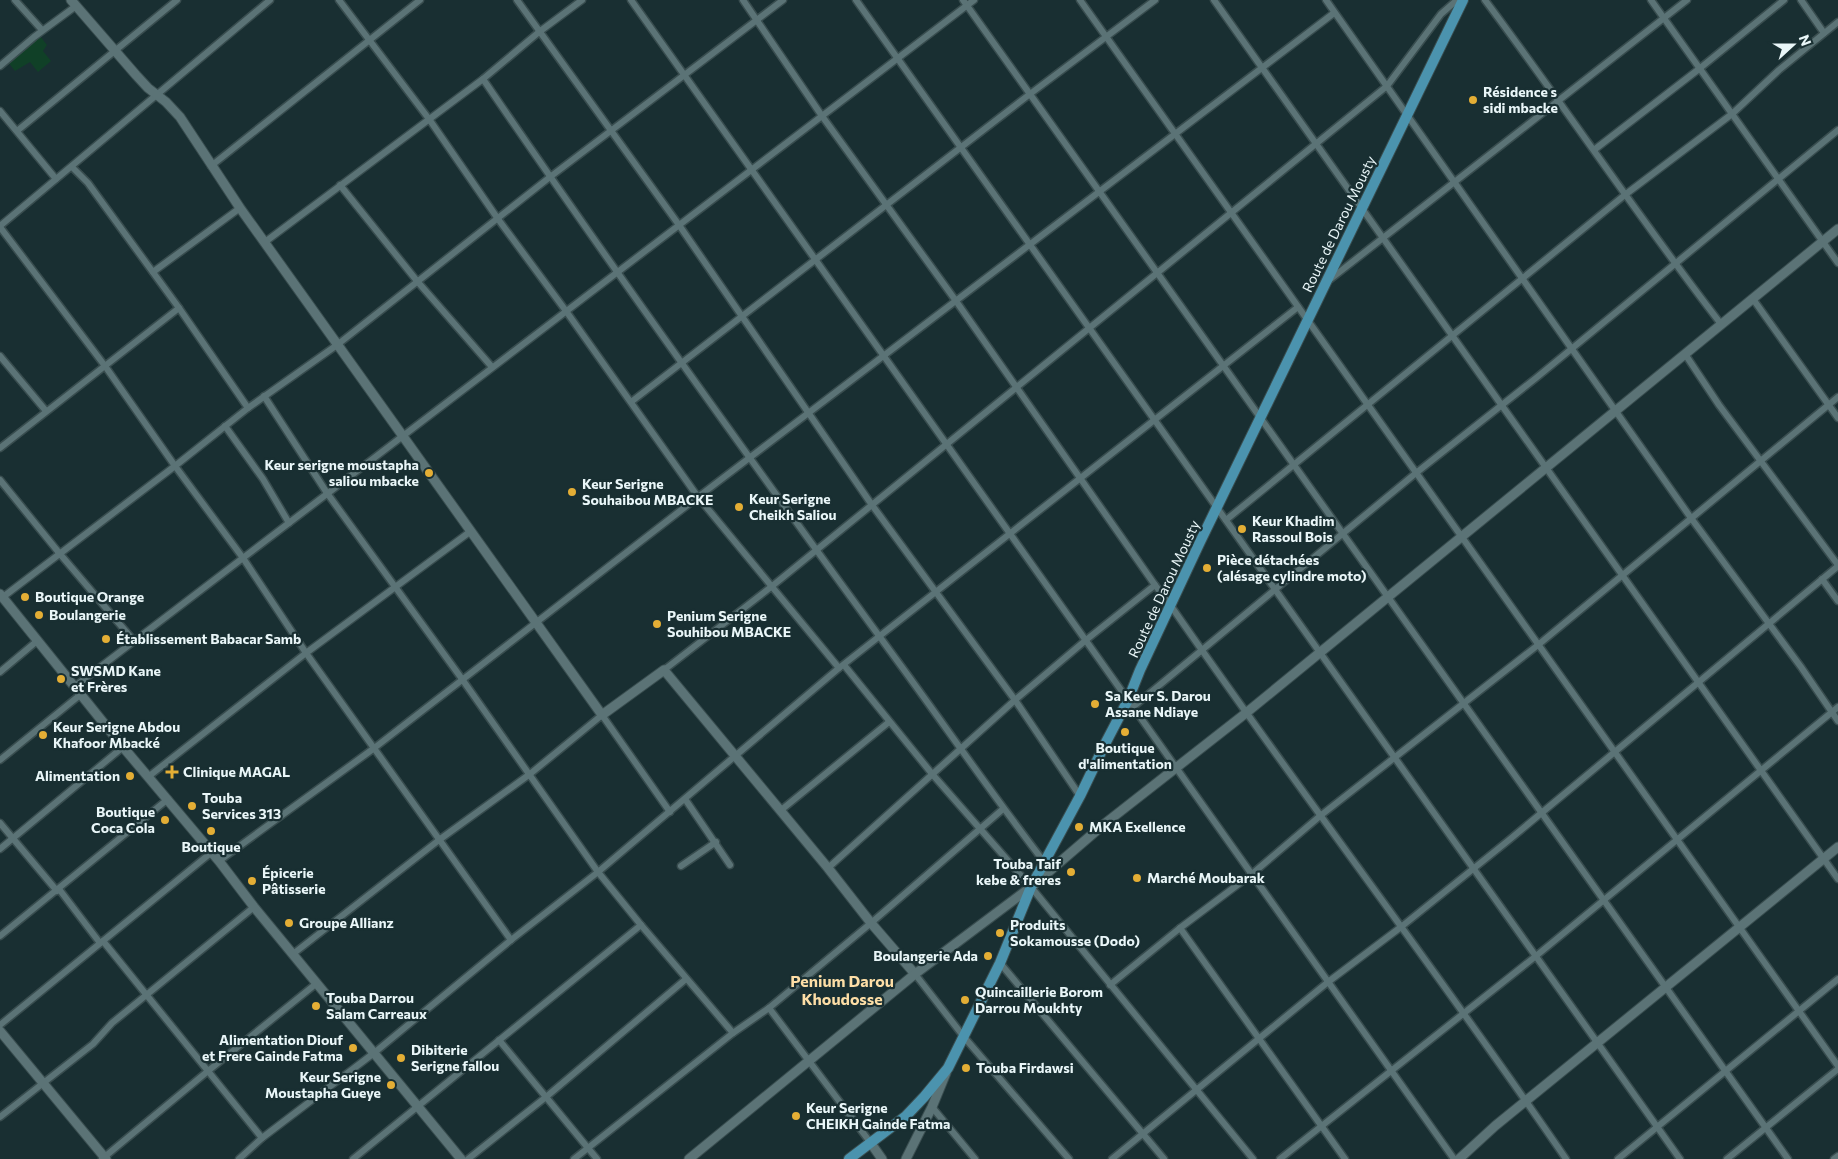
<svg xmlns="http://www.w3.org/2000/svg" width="1838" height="1159" font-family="Commissioner,sans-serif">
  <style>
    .green { fill: #104027 }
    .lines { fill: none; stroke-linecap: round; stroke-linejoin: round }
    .street-casing { stroke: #394d4f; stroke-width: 9 }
    .secondary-casing { stroke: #394d4f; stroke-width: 11 }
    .primary-casing { stroke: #394d4f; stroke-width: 12 }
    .street { stroke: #5b7376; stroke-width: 6 }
    .secondary { stroke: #5b7376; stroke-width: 9 }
    .primary { stroke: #4b93ae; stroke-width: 10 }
    .poi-dot { fill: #e4ae35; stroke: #192f32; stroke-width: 2 }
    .labels { text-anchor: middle; stroke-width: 4.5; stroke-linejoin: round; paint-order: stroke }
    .poi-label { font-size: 14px; font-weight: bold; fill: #e9f6f8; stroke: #192f32; text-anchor: start }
    .street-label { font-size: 14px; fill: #e9f6f8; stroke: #192f32 }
    .quarter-label { font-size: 16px; font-weight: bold; fill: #fddea6; stroke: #192f32 }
  </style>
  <rect width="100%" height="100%" fill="#192f32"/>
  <polygon class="green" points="40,36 47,45 43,51 51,61 38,72 30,62 15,71 7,61"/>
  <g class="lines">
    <defs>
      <g id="street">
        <polyline points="15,0 42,30"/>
        <polyline points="339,0 429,119 498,219 566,311 698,497 839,668"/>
        <polyline points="517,0 679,225 872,505 1015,700 1080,796"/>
        <polyline points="631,0 1454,1159"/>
        <path d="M 743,0 L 822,116 L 956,301 L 1155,585 L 1171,606 C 1300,792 1438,972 1566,1159"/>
        <polyline points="856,0 1680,1159"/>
        <polyline points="963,0 1788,1159"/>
        <polyline points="1080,0 1838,1066"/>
        <polyline points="1214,0 1838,879"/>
        <polyline points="1326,0 1691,518 1801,667 1838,721"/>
        <path d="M 1485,0 C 1565,107 1639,218 1721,324"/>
        <polyline points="1651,0 1838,263"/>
        <polyline points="1801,0 1824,33"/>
        <polyline points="0,66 34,37 76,6"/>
        <path d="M 483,79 C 617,275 756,468 896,659 C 946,727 993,796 1045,863"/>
        <polyline points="0,111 56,179"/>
        <polyline points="17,131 177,0"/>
        <polyline points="1594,150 1699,69 1784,0"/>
        <polyline points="211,166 420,0"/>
        <polyline points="72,167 88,183 179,308 248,408"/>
        <polyline points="340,185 417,281 492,367"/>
        <polyline points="0,226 270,0"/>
        <polyline points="0,227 105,366 175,466 243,558 306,653 511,940"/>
        <polyline points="265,242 483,79 539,32 582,0"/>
        <polyline points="153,272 240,208"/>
        <polyline points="1328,281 1687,0"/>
        <polyline points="1753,299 1838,418"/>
        <polyline points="1685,354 1719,405 1838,565"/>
        <polyline points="0,356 46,411"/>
        <polyline points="264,396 327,493 462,679 598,872 641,925 733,1033"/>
        <polyline points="631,402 1030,94 1155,0"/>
        <polyline points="225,426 263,479 289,523"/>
        <polyline points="0,448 179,308"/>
        <polyline points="0,480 60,554 134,641"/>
        <polyline points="1226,520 1626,194 1732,114 1779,70 1838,22"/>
        <polyline points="1822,579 1838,601"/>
        <polyline points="3,597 175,466 248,408 337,345 550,177 783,0"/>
        <polyline points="844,665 933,775 1031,887 1253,1159"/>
        <polyline points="664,670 771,587 1387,86 1441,14 1457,0"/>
        <polyline points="0,672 37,641"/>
        <polyline points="74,687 974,0"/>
        <polyline points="1133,707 1416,473 1536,378 1838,130"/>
        <polyline points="0,760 80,695"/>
        <polyline points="148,777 306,653 471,531"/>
        <polyline points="685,799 730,865"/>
        <polyline points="780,811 889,722"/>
        <polyline points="0,823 57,891"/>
        <polyline points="0,849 123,747"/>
        <polyline points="219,861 373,749 698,497 1334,13"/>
        <polyline points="681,866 716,842"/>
        <polyline points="828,868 1015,700 1086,640 1155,585"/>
        <polyline points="59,889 100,943"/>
        <polyline points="1180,928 1345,1159"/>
        <polyline points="0,936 168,799"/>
        <polyline points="103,941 262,1138"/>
        <polyline points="293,954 439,840 530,774 602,715 670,812"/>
        <polyline points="1000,963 1164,1159"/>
        <polyline points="915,974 964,1037 1069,1159"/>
        <polyline points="1110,985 1180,928 1252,874 1320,816 1538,645 1838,397"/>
        <polyline points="769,1008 870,1142"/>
        <polyline points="0,1025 212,852"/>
        <polyline points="499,1040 597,1159"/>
        <polyline points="932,1107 975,1159"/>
        <polyline points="0,1117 93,1044 112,1023 254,907"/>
        <polyline points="102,1159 208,1071 317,983"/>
        <polyline points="239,1159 262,1138 374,1053 511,940 598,872 839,668 1298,307"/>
        <polyline points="353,1159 641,925"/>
        <polyline points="468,1159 546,1097 686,979"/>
        <polyline points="574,1159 733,1033 769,1008 871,923 1003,809"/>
        <polyline points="1112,1159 1328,982 1401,927 1509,840 1838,566"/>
        <polyline points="1280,1159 1536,956 1838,707"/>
        <polyline points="1618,1159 1838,979"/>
        <polyline points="1727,1159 1838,1069"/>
        <polyline points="1834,1159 1838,1156"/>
      </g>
      <g id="secondary">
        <polyline points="71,0 136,75 148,88 166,102 180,117 240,208 602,715 664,670 828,868 871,923 915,974"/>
        <polyline points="0,594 123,747 219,861 254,907 461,1159"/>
        <polyline points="0,1031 106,1159"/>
        <polyline points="870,1142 882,1159"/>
        <polyline points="689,1159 915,974 1031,887 1103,825 1246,713 1838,229"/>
        <polyline points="906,1159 932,1107 946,1073"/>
        <polyline points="1459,1159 1495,1126 1838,847"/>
      </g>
      <polyline id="primary" points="849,1159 906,1116 924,1097 948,1068 1000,963 1031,887 1080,796 1105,744 1128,700 1140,670 1200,542 1463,0"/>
    </defs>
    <use href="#street" class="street-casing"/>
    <use href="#secondary" class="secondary-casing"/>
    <use href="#primary" class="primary-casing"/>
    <use href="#street" class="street"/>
    <use href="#secondary" class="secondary"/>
    <use href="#primary" class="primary"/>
  </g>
  <g class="poi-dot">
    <circle cx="1473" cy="100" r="5"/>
    <circle cx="429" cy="473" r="5"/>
    <circle cx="572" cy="492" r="5"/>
    <circle cx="739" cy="507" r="5"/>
    <circle cx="1242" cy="529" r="5"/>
    <circle cx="1207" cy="568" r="5"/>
    <circle cx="25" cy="597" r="5"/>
    <circle cx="39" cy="615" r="5"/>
    <circle cx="657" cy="624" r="5"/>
    <circle cx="106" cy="639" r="5"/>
    <circle cx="61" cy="679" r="5"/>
    <circle cx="1095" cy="704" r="5"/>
    <circle cx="1125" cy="732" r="5"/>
    <circle cx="43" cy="735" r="5"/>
    <path d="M169.5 764.5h5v5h5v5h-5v5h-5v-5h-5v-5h5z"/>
    <circle cx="130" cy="776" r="5"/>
    <circle cx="192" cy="806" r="5"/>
    <circle cx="165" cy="820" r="5"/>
    <circle cx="1079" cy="827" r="5"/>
    <circle cx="211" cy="831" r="5"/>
    <circle cx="1071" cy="872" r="5"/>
    <circle cx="1137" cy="878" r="5"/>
    <circle cx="252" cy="881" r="5"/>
    <circle cx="289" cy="923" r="5"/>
    <circle cx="1000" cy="933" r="5"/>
    <circle cx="988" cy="956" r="5"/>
    <circle cx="965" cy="1000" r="5"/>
    <circle cx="316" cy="1006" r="5"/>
    <circle cx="353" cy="1048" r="5"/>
    <circle cx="401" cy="1058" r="5"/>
    <circle cx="966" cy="1068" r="5"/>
    <circle cx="391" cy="1085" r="5"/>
    <circle cx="796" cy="1116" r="5"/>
  </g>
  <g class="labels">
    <g class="poi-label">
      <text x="1483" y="97">Résidence s<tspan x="1483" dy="16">sidi mbacke</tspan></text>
      <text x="419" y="470" text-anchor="end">Keur serigne moustapha<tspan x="419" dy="16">saliou mbacke</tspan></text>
      <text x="582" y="489">Keur Serigne<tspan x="582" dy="16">Souhaibou MBACKE</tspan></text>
      <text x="749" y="504">Keur Serigne<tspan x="749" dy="16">Cheikh Saliou</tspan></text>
      <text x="1252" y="526">Keur Khadim<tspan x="1252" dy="16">Rassoul Bois</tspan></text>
      <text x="1217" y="565">Pièce détachées<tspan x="1217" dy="16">(alésage cylindre moto)</tspan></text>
      <text x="35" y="602">Boutique Orange</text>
      <text x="49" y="620">Boulangerie</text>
      <text x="667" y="621">Penium Serigne<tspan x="667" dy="16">Souhibou MBACKE</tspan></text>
      <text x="116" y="644">Établissement Babacar Samb</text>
      <text x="71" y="676">SWSMD Kane<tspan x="71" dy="16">et Frères</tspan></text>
      <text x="1105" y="701">Sa Keur S. Darou<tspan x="1105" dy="16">Assane Ndiaye</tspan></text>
      <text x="53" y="732">Keur Serigne Abdou<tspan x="53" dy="16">Khafoor Mbacké</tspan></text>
      <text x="1125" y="753" text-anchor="middle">Boutique<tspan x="1125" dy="16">d'alimentation</tspan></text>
      <text x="183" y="777">Clinique MAGAL</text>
      <text x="120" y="781" text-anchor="end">Alimentation</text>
      <text x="202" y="803">Touba<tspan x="202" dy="16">Services 313</tspan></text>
      <text x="155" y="817" text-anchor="end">Boutique<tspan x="155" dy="16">Coca Cola</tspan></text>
      <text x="1089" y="832">MKA Exellence</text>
      <text x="211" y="852" text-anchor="middle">Boutique</text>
      <text x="1061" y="869" text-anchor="end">Touba Taif<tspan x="1061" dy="16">kebe &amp; freres</tspan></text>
      <text x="262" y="878">Épicerie<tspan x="262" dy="16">Pâtisserie</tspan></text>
      <text x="1147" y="883">Marché Moubarak</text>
      <text x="299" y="928">Groupe Allianz</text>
      <text x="1010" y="930">Produits<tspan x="1010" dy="16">Sokamousse (Dodo)</tspan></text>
      <text x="978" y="961" text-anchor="end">Boulangerie Ada</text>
      <text x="975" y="997">Quincaillerie Borom<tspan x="975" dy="16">Darrou Moukhty</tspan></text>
      <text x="326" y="1003">Touba Darrou<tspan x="326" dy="16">Salam Carreaux</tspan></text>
      <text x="343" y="1045" text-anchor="end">Alimentation Diouf<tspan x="343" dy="16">et Frere Gainde Fatma</tspan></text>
      <text x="411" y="1055">Dibiterie<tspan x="411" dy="16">Serigne fallou</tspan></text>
      <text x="976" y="1073">Touba Firdawsi</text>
      <text x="381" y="1082" text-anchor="end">Keur Serigne<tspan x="381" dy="16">Moustapha Gueye</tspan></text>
      <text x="806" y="1113">Keur Serigne<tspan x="806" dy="16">CHEIKH Gainde Fatma</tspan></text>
    </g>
    <g class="street-label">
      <text transform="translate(1339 224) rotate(-64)" y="5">Route de Darou Mousty</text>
      <text transform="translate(1164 589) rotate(-65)" y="5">Route de Darou Mousty</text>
    </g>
    <g class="quarter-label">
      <text x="842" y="987">Penium Darou<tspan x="842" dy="18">Khoudosse</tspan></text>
    </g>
  </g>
  <g transform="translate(1793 45) rotate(69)" stroke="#192f32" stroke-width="4" paint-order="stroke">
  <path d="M0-4L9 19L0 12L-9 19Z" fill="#e9f6f8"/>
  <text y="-8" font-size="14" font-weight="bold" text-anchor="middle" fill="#e9f6f8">N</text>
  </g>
</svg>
